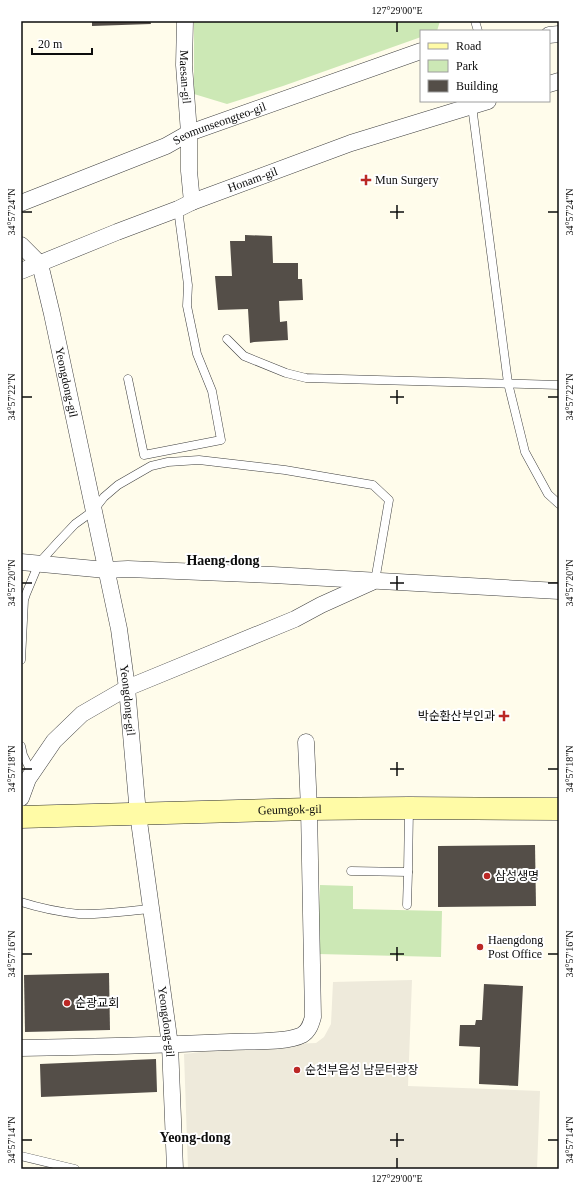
<svg xmlns="http://www.w3.org/2000/svg" width="580" height="1190" font-family="'Times New Roman','Noto Sans KR',serif">
  <style>
    .green { fill: #cce8b5 }
    .plaza { fill: #eeeadb }
    .building { fill: #544e48 }
    .lines { fill: none; stroke-linecap: round; stroke-linejoin: round }
    .lane-casing { stroke: #3f3f3f; stroke-width: 9 }
    .street-casing { stroke: #3f3f3f; stroke-width: 17 }
    .secondary-casing { stroke: #2e2e2e; stroke-width: 23 }
    .lane { stroke: #fff; stroke-width: 8 }
    .street { stroke: #fff; stroke-width: 16 }
    .secondary { stroke: #fffba6; stroke-width: 22 }
    .ticks { fill: none; stroke: #0c0c0c; stroke-width: 1.5 }
    .poi-dot { fill: #bb2825; stroke: #fff; stroke-width: 1.5 }
    .labels { text-anchor: middle; stroke-width: 4; stroke-linejoin: round; paint-order: stroke }
    .street-label { font-size: 12px; fill: #0c0c0c; stroke: #fff }
    .poi-label { font-size: 12px; fill: #0c0c0c; stroke: #fff; text-anchor: start }
    .quarter-label { font-size: 14px; font-weight: bold; fill: #0c0c0c; stroke: #fff }
    .neatline { fill: none; stroke: #0c0c0c; stroke-width: 1.5 }
    .ticks-label { font-size: 10px; text-anchor: middle; fill: #0c0c0c }
  </style>
  <rect width="100%" height="100%" fill="#fffceb"/>
  <g class="green">
    <polygon points="194,21 440,21 437,31 421,31 421,37 283,86 227,104 194,94"/>
    <polygon points="320,885 353,886 353,909 442,911 441,957 318,954"/>
  </g>
  <polygon class="plaza" points="412,980 408,1086 540,1091 537,1169 188,1169 184,1054 266,1045 316,1043 324,1037 331,1024 333,982"/>
  <g class="building">
    <polygon points="92,21 150,21 151,24 92,26"/>
    <polygon points="245,235 272,236 273,263 298,263 298,279 302,279 303,300 279,301 280,322 287,321 288,340 254,342 250,343 248,309 218,310 215,276 232,276 230,241 245,241"/>
    <polygon points="535,845 536,906 438,907 438,846"/>
    <polygon points="109,973 110,1030 25,1032 24,975"/>
    <polygon points="484,984 523,986 518,1086 479,1084 480,1047 459,1046 460,1025 475,1025 476,1020 482,1020"/>
    <polygon points="156,1059 157,1092 41,1097 40,1064"/>
  </g>
  <g class="lines">
    <defs>
      <g id="lane">
        <polyline points="475,21 478,31"/>
        <polyline points="472,106 508,383 525,452 548,494 559,504"/>
        <polyline points="227,339 244,356 286,373 306,378 559,385"/>
        <polyline points="128,379 144,455 221,440 212,391 197,354 187,306 188,285 178,209"/>
        <polyline points="21,660 24,600 26,594 39,563 58,542 75,524 93,511 104,497 118,485 151,466 168,462 199,460 285,470 373,485 389,500 375,581"/>
        <polyline points="21,746 23,755 32,773"/>
        <polyline points="351,871 408,872 409,809"/>
        <path d="M 21,902 C 40,908 59,912 79,914 C 103,915 127,911 151,909"/>
        <polyline points="407,905 408,872"/>
        <polyline points="21,1156 75,1169"/>
      </g>
      <g id="street">
        <path id="s1" d="M 185,21 L 184,65 L 189,133 L 189,171 L 192,202"/>
        <polyline points="549,35 559,34"/>
        <polyline points="549,84 559,81"/>
        <path id="s2" d="M 21,203 L 166,146 L 189,133 L 421,51"/>
        <path id="s3" d="M 21,245 L 40,264 L 52,314 L 119,629 L 127,688 L 138,814 L 170,1045 L 175,1169"/>
        <path id="s4" d="M 21,271 L 117,232 L 178,209 L 192,202 L 351,143 L 488,101"/>
        <polyline points="21,562 106,570 128,569 273,575 559,591"/>
        <polyline points="21,798 28,779 54,741 82,714 127,688 295,619 321,605 372,582"/>
        <path d="M 21,1048 C 91,1047 161,1045 230,1042 C 249,1041 287,1043 302,1035 C 309,1031 311,1024 313,1017 L 309,809 L 306,742"/>
      </g>
      <g id="secondary">
        <path id="s5" d="M 21,817 L 309,809 L 409,808 L 559,809"/>
      </g>
    </defs>
    <use href="#lane" class="lane-casing"/>
    <use href="#street" class="street-casing"/>
    <use href="#secondary" class="secondary-casing"/>
    <use href="#lane" class="lane"/>
    <use href="#street" class="street"/>
    <use href="#secondary" class="secondary"/>
  </g>
  <path class="ticks" d="M 397,22 L 397,32M 397,205 L 397,219M 22,212 L 32,212M 390,212 L 404,212M 548,212 L 558,212M 397,390 L 397,404M 22,397 L 32,397M 390,397 L 404,397M 548,397 L 558,397M 397,576 L 397,590M 22,583 L 32,583M 390,583 L 404,583M 548,583 L 558,583M 397,762 L 397,776M 22,769 L 32,769M 390,769 L 404,769M 548,769 L 558,769M 397,947 L 397,961M 22,954 L 32,954M 390,954 L 404,954M 548,954 L 558,954M 397,1133 L 397,1147M 22,1140 L 32,1140M 390,1140 L 404,1140M 548,1140 L 558,1140M 397,1158 L 397,1168"/>
  <g class="poi-dot">
    <path d="M364 174h4v4h4v4h-4v4h-4v-4h-4v-4h4z"/>
    <path d="M502 710h4v4h4v4h-4v4h-4v-4h-4v-4h4z"/>
    <circle cx="487" cy="876" r="4"/>
    <circle cx="480" cy="947" r="4"/>
    <circle cx="67" cy="1003" r="4"/>
    <circle cx="297" cy="1070" r="4"/>
  </g>
  <g class="labels">
    <g class="street-label">
      <text dy="4" stroke="none"><textPath href="#s1" startOffset="56">Maesan-gil</textPath></text>
      <text dy="4" stroke="none"><textPath href="#s2" startOffset="214">Seomunseongteo-gil</textPath></text>
      <text dy="4" stroke="none"><textPath href="#s4" startOffset="249">Honam-gil</textPath></text>
      <text dy="4" stroke="none"><textPath href="#s3" startOffset="148">Yeongdong-gil</textPath></text>
      <text dy="4" stroke="none"><textPath href="#s3" startOffset="472">Yeongdong-gil</textPath></text>
      <text dy="4" stroke="none"><textPath href="#s5" startOffset="269">Geumgok-gil</textPath></text>
      <text dy="4" stroke="none"><textPath href="#s3" startOffset="796">Yeongdong-gil</textPath></text>
    </g>
    <g class="poi-label">
      <text x="375" y="184">Mun Surgery</text>
      <text x="495" y="720" text-anchor="end">박순환산부인과</text>
      <text x="495" y="880">삼성생명</text>
      <text x="488" y="944">Haengdong<tspan x="488" dy="14">Post Office</tspan></text>
      <text x="75" y="1007">순광교회</text>
      <text x="305" y="1074">순천부읍성 남문터광장</text>
    </g>
    <g class="quarter-label">
      <text x="223" y="565">Haeng-dong</text>
      <text x="195" y="1142">Yeong-dong</text>
    </g>
  </g>
  <rect width="580" height="1190" fill="none" stroke="#ffffff" stroke-width="44"/>
  <rect x="420" y="30" width="130" height="72" fill="#ffffff" stroke="#9e9e9e"/>
  <rect x="428" y="43" width="20" height="6" fill="#fffba6" stroke="#9e9e9e"/>
  <text x="456" y="50" font-size="12" fill="#0c0c0c">Road</text>
  <rect x="428" y="60" width="20" height="12" fill="#cce8b5" stroke="#9e9e9e"/>
  <text x="456" y="70" font-size="12" fill="#0c0c0c">Park</text>
  <rect x="428" y="80" width="20" height="12" fill="#544e48" stroke="#9e9e9e"/>
  <text x="456" y="90" font-size="12" fill="#0c0c0c">Building</text>
  <path d="M32 48v6h60v-6" fill="none" stroke="#0c0c0c" stroke-width="2"/>
  <text x="38" y="48" font-size="12" fill="#0c0c0c" stroke="#ffffff" stroke-width="3" paint-order="stroke">20 m</text>
  <rect x="22" y="22" width="536" height="1146" class="neatline"/>
  <g class="ticks-label">
    <text x="397" y="14">127°29'00"E</text>
    <text transform="translate(11 212) rotate(-90)" y="4">34°57'24"N</text>
    <text transform="translate(569 212) rotate(-90)" y="4">34°57'24"N</text>
    <text transform="translate(11 397) rotate(-90)" y="4">34°57'22"N</text>
    <text transform="translate(569 397) rotate(-90)" y="4">34°57'22"N</text>
    <text transform="translate(11 583) rotate(-90)" y="4">34°57'20"N</text>
    <text transform="translate(569 583) rotate(-90)" y="4">34°57'20"N</text>
    <text transform="translate(11 769) rotate(-90)" y="4">34°57'18"N</text>
    <text transform="translate(569 769) rotate(-90)" y="4">34°57'18"N</text>
    <text transform="translate(11 954) rotate(-90)" y="4">34°57'16"N</text>
    <text transform="translate(569 954) rotate(-90)" y="4">34°57'16"N</text>
    <text transform="translate(11 1140) rotate(-90)" y="4">34°57'14"N</text>
    <text transform="translate(569 1140) rotate(-90)" y="4">34°57'14"N</text>
    <text x="397" y="1182">127°29'00"E</text>
  </g>
</svg>
